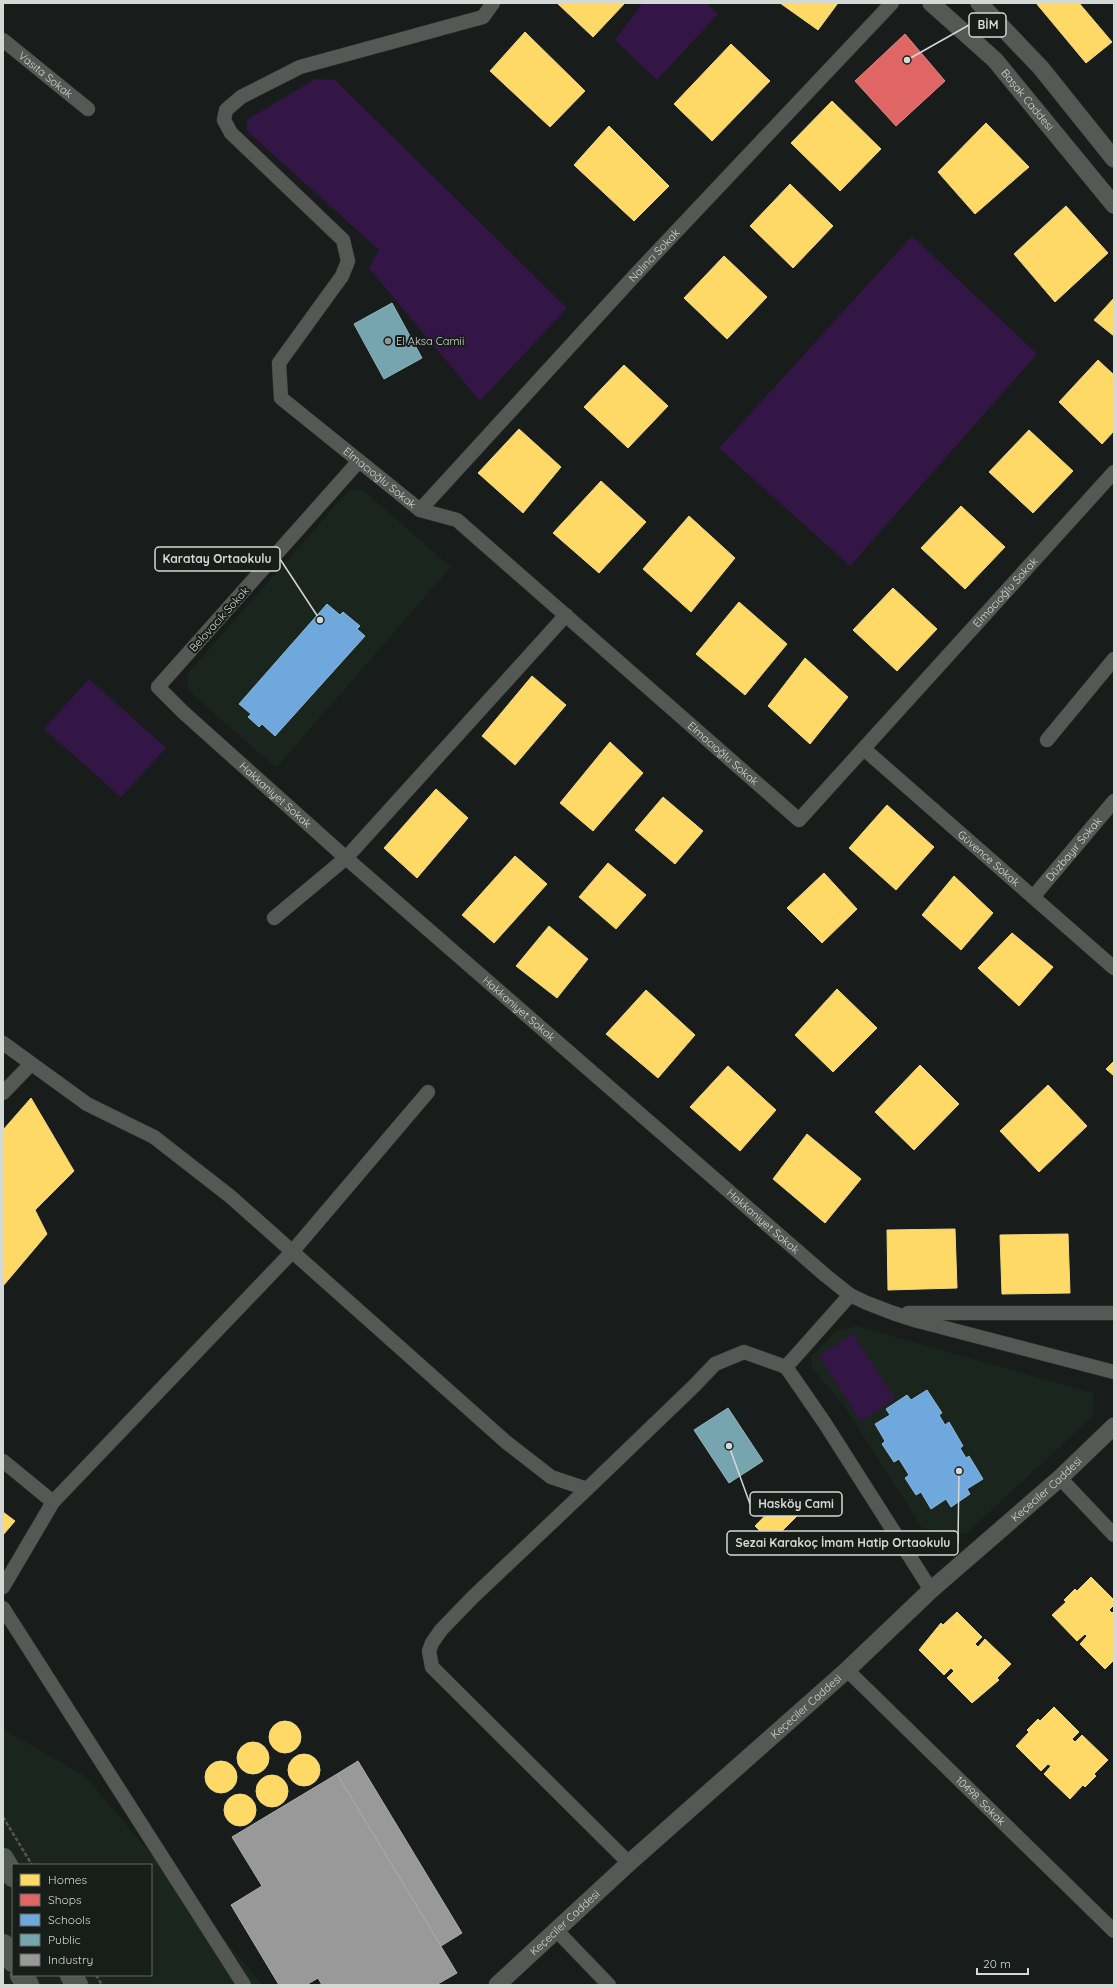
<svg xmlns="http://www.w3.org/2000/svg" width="1117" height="1988" font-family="Quicksand,sans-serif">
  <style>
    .built { fill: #1a251d; fill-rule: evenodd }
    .green { fill: #341646 }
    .homes { fill: #ffd966; stroke: #f2d988 }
    .shops { fill: #e06666; stroke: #d88 }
    .schools { fill: #6fa8dc; stroke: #8eb7da }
    .public { fill: #76a5af; stroke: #92b5bb }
    .industry { fill: #999; stroke: #abacab }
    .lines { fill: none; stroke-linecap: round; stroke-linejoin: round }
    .minor-casing { stroke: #363836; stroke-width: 15 }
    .tertiary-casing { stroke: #363836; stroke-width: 18 }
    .trunk-casing { stroke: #363836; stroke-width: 23 }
    .path { stroke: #525553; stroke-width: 2.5; stroke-dasharray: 4 2; stroke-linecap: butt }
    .minor { stroke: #565856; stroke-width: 14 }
    .tertiary { stroke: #565856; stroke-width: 17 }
    .trunk { stroke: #4e5a53; stroke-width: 22 }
    .poi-dot { fill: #939794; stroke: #171d19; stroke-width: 1.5 }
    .labels { text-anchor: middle; stroke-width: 4; stroke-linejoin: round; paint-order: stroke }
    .street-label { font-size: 11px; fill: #d5d9d6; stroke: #171d19 }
    .poi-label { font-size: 11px; fill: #d5d9d6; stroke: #171d19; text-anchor: start }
    .leader { fill: none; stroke: #d5d9d6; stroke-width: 1.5 }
    .callout-dot { fill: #d5d9d6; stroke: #171d19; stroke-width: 1.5 }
    .callout { fill: #171d19; stroke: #d5d9d6; stroke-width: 1.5 }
    .callout-label { font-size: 12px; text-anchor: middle; font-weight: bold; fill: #d5d9d6 }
  </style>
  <rect width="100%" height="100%" fill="#181c1a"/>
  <g class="built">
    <polygon points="349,490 363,490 451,567 276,768 188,690 187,674"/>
    <polygon points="857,1326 1093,1393 1094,1415 966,1534 922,1528 844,1406 812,1368 811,1357 836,1331"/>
    <path d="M 3,1729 L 85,1776 L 263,1985 L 3,1985 ZM 13,1865 L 151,1865 L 151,1975 L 13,1975 Z"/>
  </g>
  <g class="green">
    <polygon points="643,3 706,3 718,14 657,80 615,40"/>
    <polygon points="315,79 335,80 567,308 480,401 369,268 379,250 247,131 247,120"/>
    <polygon points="912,236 1037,354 850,566 719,448"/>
    <polygon points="89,679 166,748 121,797 44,729"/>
    <polygon points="853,1334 895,1399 861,1421 819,1356"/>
  </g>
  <g class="homes">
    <polygon points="557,3 625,3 593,37"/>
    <polygon points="780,3 838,3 818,30"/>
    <polygon points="1036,3 1079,3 1112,42 1086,63"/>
    <polygon points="525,32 585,91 550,127 490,71"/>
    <polygon points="731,44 770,81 712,141 674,104"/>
    <polygon points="832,101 881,149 840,191 791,143"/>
    <polygon points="986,123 1029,167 975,214 938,172"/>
    <polygon points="609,126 669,186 634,221 574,165"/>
    <polygon points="790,184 833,226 793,268 750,226"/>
    <polygon points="1066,206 1108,253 1055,302 1014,254"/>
    <polygon points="724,256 767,297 727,339 684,298"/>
    <polygon points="1114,298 1114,336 1094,320"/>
    <polygon points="1098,360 1114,375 1114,431 1102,444 1059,402"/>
    <polygon points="624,365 668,406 628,448 584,407"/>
    <polygon points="519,429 561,467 523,513 478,473"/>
    <polygon points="1029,430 1073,471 1033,513 989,472"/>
    <polygon points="601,481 646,522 599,573 553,533"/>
    <polygon points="961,506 1005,547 965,589 921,548"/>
    <polygon points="689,516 735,558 691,612 643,569"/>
    <polygon points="893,588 937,629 897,671 853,630"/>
    <polygon points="739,602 787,644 745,695 696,654"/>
    <polygon points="805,658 848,697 810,744 768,706"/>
    <polygon points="532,676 566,705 515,765 482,736"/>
    <polygon points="610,742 643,773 593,831 560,803"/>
    <polygon points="436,789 468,818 417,878 384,848"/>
    <polygon points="663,797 703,831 675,864 635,830"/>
    <polygon points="887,805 934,847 896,890 849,848"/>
    <polygon points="515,856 547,884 494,943 462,915"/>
    <polygon points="608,863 646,895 616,929 579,897"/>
    <polygon points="824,873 857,909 822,943 787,908"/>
    <polygon points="954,876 993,913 961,950 922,915"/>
    <polygon points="549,926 588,959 557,998 516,966"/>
    <polygon points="1012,933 1053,967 1019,1006 978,968"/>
    <polygon points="837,989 877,1028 833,1072 795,1035"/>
    <polygon points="646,990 695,1035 658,1078 606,1034"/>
    <polygon points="1114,1061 1114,1076 1106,1069"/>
    <polygon points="920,1065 959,1104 914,1150 875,1112"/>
    <polygon points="728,1066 776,1110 740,1151 690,1107"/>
    <polygon points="1048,1085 1087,1126 1039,1172 1000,1131"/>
    <polygon points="31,1098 74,1171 35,1210 47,1234 3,1286 3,1130"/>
    <polygon points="807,1134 861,1179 825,1223 773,1179"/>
    <polygon points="955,1229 957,1288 888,1290 887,1230"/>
    <polygon points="1068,1234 1070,1293 1002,1294 1000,1235"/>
    <polygon points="780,1500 797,1516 771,1542 755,1526"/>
    <polygon points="3,1512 15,1521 3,1535"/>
    <polygon points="1091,1577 1114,1600 1114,1605 1109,1610 1112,1613 1114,1611 1114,1660 1105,1669 1080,1644 1087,1636 1085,1634 1077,1641 1052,1615 1066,1602 1064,1600 1075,1589 1077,1591"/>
    <polygon points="957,1612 982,1637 975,1644 978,1647 985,1639 1011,1664 997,1678 999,1680 972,1703 947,1678 954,1671 951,1668 944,1675 919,1650 941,1623 943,1625"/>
    <polygon points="1054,1707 1079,1732 1072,1739 1075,1742 1082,1735 1108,1760 1094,1774 1096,1776 1085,1787 1083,1785 1070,1799 1044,1774 1051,1766 1048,1764 1041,1771 1016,1746 1029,1732 1027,1730 1038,1719 1040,1721"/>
    <circle cx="285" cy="1737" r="16"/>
    <circle cx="253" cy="1758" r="16"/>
    <circle cx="304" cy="1770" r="16"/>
    <circle cx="221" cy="1777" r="16"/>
    <circle cx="272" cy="1791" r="16"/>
    <circle cx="240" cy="1810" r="16"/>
  </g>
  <polygon class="shops" points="905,34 945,81 896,126 855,81"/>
  <g class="schools">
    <polygon points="327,604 340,615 343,612 360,626 357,629 365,636 275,736 262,724 259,727 248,717 251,714 239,704"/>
    <polygon points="927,1390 942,1413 939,1415 945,1425 949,1422 963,1446 960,1448 966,1458 969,1456 983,1479 967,1489 970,1494 951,1507 946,1499 931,1509 921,1492 916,1495 905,1478 909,1475 899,1459 894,1462 882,1444 885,1441 875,1424 890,1415 886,1409 907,1395 911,1400"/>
  </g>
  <g class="public">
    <polygon points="392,303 422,358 384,379 354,324"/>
    <polygon points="728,1408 763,1461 729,1483 694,1430"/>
  </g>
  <g class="industry">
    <polygon points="358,1761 462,1933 441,1946 337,1774"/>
    <polygon points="337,1774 457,1973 436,1985 322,1985 318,1978 306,1985 279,1985 231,1905 262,1886 232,1837"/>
  </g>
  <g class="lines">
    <defs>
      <g id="minor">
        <path id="s1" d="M 493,3 L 483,17 L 300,67 L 241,97 L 226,110 L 224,120 L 231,133 L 343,240 L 348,261 L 342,276 L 279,363 L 281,398 L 420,510 L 457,520 L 799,820 L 1114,472"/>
        <path id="s2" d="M 3,40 L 88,109"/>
        <path id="s3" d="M 359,461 L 158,687 L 183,712 L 346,858 L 825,1275 L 850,1295 L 867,1303 L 893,1313 L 918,1321 L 1114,1372"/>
        <path id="s4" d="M 420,510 L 637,273 L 892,3"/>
        <polyline points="1047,740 1114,659"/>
        <path id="s5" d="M 864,749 L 1114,968"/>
        <path id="s6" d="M 1033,897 L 1114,801"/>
        <polyline points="274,918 346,858 566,615"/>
        <polyline points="3,1043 87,1104 154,1137 231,1197 506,1442 551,1477 587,1489 695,1385 715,1364 744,1352 786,1367"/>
        <polyline points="3,1093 31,1064"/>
        <polyline points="850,1295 786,1367 824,1422 931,1590"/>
        <polyline points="908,1313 1114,1313"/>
        <polyline points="3,1461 53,1502"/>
        <polyline points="1060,1478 1114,1535"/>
        <polyline points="587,1489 473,1597 441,1630 432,1643 429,1651 432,1667 629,1863"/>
        <polyline points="3,1587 53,1502 292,1252 428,1092"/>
        <polyline points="3,1608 244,1985"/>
        <path id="s7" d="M 847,1670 L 1114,1931"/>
        <polyline points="557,1931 609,1985"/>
      </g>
      <g id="tertiary">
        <path id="s8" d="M 931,3 L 995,60 L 1114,205"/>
        <polyline points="979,3 1041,68 1114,159"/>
        <path id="s9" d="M 497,1985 L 629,1863 L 847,1670 L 931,1590 L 1060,1478 L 1114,1426"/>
      </g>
      <g id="trunk">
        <polyline points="3,1859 13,1876"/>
        <polyline points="3,1945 13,1961"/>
        <polyline points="21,1975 28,1985"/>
        <polyline points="71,1975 77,1985"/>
      </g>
    </defs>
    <use href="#minor" class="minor-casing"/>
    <use href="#tertiary" class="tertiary-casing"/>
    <use href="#trunk" class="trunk-casing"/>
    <g class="path">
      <polyline points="3,1817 32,1865"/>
      <polyline points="96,1975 102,1985"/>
    </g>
    <use href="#minor" class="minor"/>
    <use href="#tertiary" class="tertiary"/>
    <use href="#trunk" class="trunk"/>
  </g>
  <circle class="poi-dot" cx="388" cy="341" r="4"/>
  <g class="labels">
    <g class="street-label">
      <text dy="4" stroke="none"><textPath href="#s2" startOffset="55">Vasıta Sokak</textPath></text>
      <text dy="4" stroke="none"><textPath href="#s8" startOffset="137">Başak Caddesi</textPath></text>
      <text dy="4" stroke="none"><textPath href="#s4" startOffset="346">Nalıncı Sokak</textPath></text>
      <text dy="4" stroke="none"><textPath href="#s1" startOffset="780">Elmacıoğlu Sokak</textPath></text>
      <text dy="4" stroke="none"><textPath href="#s1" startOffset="1632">Elmacıoğlu Sokak</textPath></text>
      <text transform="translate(219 619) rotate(-48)" y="4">Belovacık Sokak</text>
      <text dy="4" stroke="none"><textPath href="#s1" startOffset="1224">Elmacıoğlu Sokak</textPath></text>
      <text dy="4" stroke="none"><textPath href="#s3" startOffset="462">Hakkaniyet Sokak</textPath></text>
      <text dy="4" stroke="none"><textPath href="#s6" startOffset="63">Düzbayır Sokak</textPath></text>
      <text dy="4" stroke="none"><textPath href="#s5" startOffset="166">Güvence Sokak</textPath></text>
      <text dy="4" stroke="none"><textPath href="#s3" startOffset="786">Hakkaniyet Sokak</textPath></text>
      <text dy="4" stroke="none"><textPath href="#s3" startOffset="1110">Hakkaniyet Sokak</textPath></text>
      <text dy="4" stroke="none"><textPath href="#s9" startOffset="740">Keçeciler Caddesi</textPath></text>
      <text dy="4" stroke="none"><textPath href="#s9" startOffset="416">Keçeciler Caddesi</textPath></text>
      <text dy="4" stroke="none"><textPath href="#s7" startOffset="187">10498. Sokak</textPath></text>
      <text dy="4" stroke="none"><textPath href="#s9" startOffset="92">Keçeciler Caddesi</textPath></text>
    </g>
    <g class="poi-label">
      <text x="396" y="345">El Aksa Camii</text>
    </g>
  </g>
  <path class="leader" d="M907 60L969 25M320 620L280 559M729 1446L750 1504M959 1471L958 1543"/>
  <g class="callout-dot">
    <circle cx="907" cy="60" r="4"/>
    <circle cx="320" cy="620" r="4"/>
    <circle cx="729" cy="1446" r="4"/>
    <circle cx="959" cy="1471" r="4"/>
  </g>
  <g class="callout">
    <rect x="969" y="13" width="37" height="24" rx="4"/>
    <rect x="155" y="547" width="125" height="24" rx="4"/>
    <rect x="750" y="1492" width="92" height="24" rx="4"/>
    <rect x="727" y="1531" width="231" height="24" rx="4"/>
  </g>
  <g class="callout-label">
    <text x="988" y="29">BİM</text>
    <text x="217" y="563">Karatay Ortaokulu</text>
    <text x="796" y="1508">Hasköy Cami</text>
    <text x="843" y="1547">Sezai Karakoç İmam Hatip Ortaokulu</text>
  </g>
  <rect width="1117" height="1988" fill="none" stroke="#d5d9d6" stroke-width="8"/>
  <rect x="12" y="1864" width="140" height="112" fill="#171d19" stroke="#636865"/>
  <rect x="20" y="1874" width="20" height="12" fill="#ffd966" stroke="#636865"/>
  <text x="48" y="1884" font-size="12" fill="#d5d9d6">Homes</text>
  <rect x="20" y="1894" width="20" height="12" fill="#e06666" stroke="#636865"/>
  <text x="48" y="1904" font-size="12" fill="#d5d9d6">Shops</text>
  <rect x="20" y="1914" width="20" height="12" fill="#6fa8dc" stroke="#636865"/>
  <text x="48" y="1924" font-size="12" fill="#d5d9d6">Schools</text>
  <rect x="20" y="1934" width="20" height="12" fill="#76a5af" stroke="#636865"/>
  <text x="48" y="1944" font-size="12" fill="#d5d9d6">Public</text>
  <rect x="20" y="1954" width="20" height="12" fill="#999999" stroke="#636865"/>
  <text x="48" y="1964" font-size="12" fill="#d5d9d6">Industry</text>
  <path d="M977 1968v6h51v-6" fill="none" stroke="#d5d9d6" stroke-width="2"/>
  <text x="983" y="1968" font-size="12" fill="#d5d9d6" stroke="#171d19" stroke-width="3" paint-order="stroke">20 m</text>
</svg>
